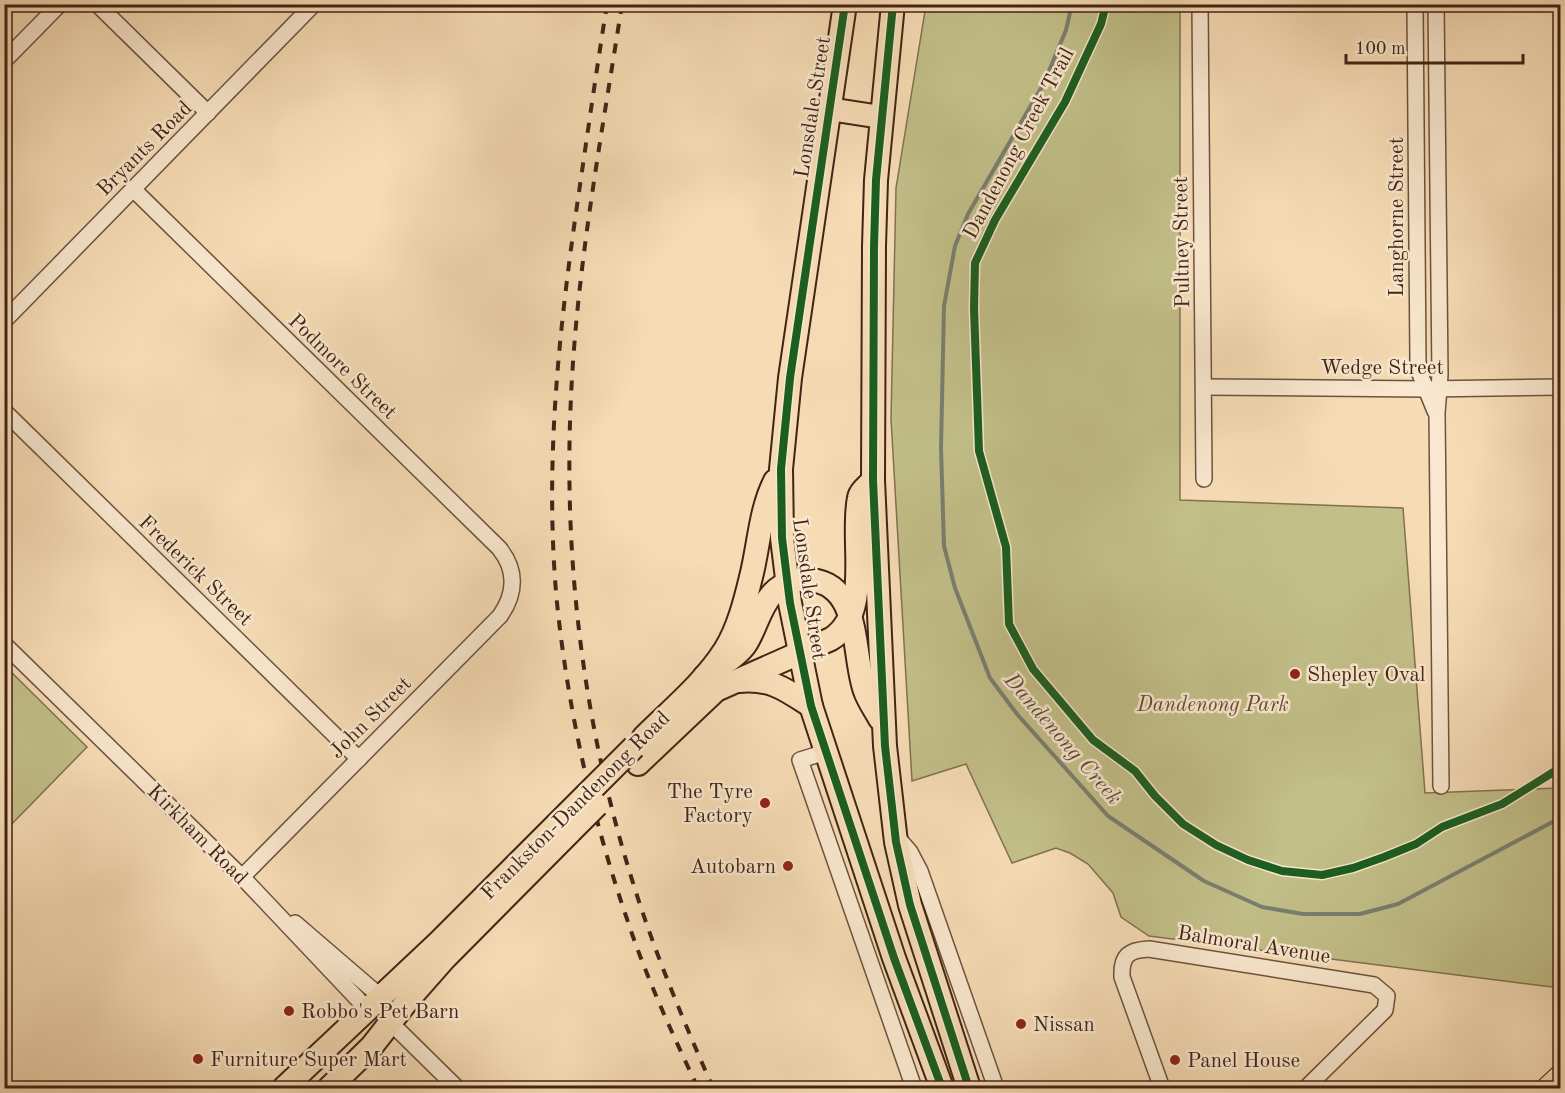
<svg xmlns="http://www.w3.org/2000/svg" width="1565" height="1093" font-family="'Old Standard TT',serif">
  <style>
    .green { fill: #c2bf89; stroke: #827150; stroke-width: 1.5 }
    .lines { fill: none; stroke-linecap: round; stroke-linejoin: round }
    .stream { stroke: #797f6f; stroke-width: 4 }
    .minor-casing { stroke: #70513e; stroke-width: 18 }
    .major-casing { stroke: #432316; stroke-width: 22 }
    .highway-casing { stroke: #432316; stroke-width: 26 }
    .minor { stroke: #f9e8cf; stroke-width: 15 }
    .major { stroke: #f6dcb5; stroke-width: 20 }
    .highway { stroke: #f6dcb5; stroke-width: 22 }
    .rail { stroke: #432316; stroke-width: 4; stroke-dasharray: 10 10; stroke-linecap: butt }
    .highway-bridge-casing { stroke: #432316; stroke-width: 26; stroke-linecap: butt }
    .highway-bridge { stroke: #f6dcb5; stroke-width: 22 }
    .cycleway-casing { stroke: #f9e8cf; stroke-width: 11 }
    .cycleway { stroke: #1b5e20; stroke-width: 8 }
    .poi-dot { fill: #8f2418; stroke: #f9e8cf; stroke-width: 2 }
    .labels { text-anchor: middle; stroke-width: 5; stroke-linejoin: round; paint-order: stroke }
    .street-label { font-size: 21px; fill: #432316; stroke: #f9e8cf }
    .poi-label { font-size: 21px; fill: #432316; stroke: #f9e8cf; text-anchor: start }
    .park-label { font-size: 21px; font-style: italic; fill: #634a33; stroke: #f9e8cf }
    .water-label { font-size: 22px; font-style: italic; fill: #5a493b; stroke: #f9e8cf }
  </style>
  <rect width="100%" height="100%" fill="#f6dcb5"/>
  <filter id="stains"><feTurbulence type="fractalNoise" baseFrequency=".00333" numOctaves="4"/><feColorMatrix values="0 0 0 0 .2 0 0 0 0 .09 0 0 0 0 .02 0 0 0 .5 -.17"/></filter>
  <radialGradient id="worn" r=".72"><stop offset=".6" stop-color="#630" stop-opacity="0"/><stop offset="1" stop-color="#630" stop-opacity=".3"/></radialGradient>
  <g class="green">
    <polygon points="926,5 1180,5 1180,500 1403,508 1425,793 1560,788 1560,988 1149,936 1121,917 1113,893 1088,864 1070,853 1056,848 1012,863 966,764 912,781 891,419 896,188"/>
    <polygon points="5,666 87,747 5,831 4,831"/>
  </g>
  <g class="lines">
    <polyline class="stream" points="1072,4 1066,30 1044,83 968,214 955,246 944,306 941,448 944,546 955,588 990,678 1017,714 1108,816 1204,881 1262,907 1303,914 1360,914 1398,904 1560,818"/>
    <defs>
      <g id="minor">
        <polyline points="97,4 208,113"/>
        <polyline points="1200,4 1204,479"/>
        <polyline points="1415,4 1418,362 1420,374 1435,411"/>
        <polyline points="1436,4 1440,375 1437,413 1441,786"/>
        <polyline points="4,61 60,4"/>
        <path d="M 133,189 L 499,548 C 517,570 516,593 500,616 L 242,877"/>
        <polyline points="4,321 314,4"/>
        <polyline points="1204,387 1426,389 1560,387"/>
        <polyline points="4,411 359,759"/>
        <polyline points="4,644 245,880 368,1010"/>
        <polyline points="826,752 800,760 914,1088"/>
        <polyline points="897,837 910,852 920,871 996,1088"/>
        <polyline points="295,923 381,997"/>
        <polyline points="391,1023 457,1088"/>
        <path d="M 1162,1088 L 1122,977 C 1121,955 1129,950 1149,949 L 1374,985 L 1387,996 L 1385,1010 L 1306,1088"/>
      </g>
      <polyline id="major" points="1546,1088 1560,1075"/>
      <g id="highway">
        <polyline points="845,4 790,378 781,469 782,538 790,603 811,706 894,958 942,1088"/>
        <polyline points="893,4 876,180 874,246 873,480 885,746 896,842 910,905 969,1088"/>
        <polyline points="829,109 881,117"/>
        <path d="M 705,676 C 718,667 735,658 745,645 C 756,629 759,608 773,593 C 783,583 797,578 811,580 C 862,585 852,656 865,691 C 868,700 875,710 880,719"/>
        <path d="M 739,681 C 771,678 785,689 811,706"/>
        <path d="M 644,737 C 671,710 704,683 725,650 C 738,629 745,602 751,577 C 759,546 760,510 775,481"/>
        <path d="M 638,764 L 716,690 L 831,639 C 873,613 850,540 859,498 C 860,491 869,485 873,480"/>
        <polyline points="284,1088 439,942 567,814"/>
        <polyline points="329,1088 372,1046 408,1000 445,958 570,832"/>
      </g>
    </defs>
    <use href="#minor" class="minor-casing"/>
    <use href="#major" class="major-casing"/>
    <use href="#highway" class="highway-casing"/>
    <use href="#minor" class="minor"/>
    <use href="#major" class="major"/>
    <use href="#highway" class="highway"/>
    <g class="rail">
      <path d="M 607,4 C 597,67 588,130 579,192 C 559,328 544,465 557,603 C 568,710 592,817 627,919 C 646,977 672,1033 698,1088"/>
      <path d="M 622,4 C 602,134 577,265 571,397 C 563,562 584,729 634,886 C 656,956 684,1022 713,1088"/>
    </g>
    <defs>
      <g id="highway-bridge">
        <polyline points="567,814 634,747"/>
        <polyline points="571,831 597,805"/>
      </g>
    </defs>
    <use href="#highway-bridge" class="highway-bridge-casing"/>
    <use href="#highway-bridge" class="highway-bridge"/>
    <defs>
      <g id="cycleway">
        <polyline points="845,4 790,378 781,469 782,538 790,603 811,706 894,958 942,1088"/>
        <polyline points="893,4 876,180 874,246 873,480 885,746 896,842 910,905 969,1088"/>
        <polyline points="1106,4 1101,24 1065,102 995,220 975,263 974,308 979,451 1006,547 1009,624 1033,669 1093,740 1135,771 1155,796 1183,824 1216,845 1248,860 1282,871 1322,875 1353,868 1384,857 1416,844 1442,827 1502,804 1560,768"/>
      </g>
    </defs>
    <use href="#cycleway" class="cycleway-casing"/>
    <use href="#cycleway" class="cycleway"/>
  </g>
  <g class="poi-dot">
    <circle cx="1295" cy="674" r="6"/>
    <circle cx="765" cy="803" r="6"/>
    <circle cx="788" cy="866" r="6"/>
    <circle cx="289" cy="1011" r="6"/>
    <circle cx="1021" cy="1024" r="6"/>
    <circle cx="198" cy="1059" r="6"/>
    <circle cx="1175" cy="1060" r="6"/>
  </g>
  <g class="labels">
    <g class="street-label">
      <text transform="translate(812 107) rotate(-81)" y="7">Lonsdale Street</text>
      <text transform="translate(1018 143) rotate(-62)" y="7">Dandenong Creek Trail</text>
      <text transform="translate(144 148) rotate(-45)" y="7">Bryants Road</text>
      <text transform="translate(1396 217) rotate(-90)" y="7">Langhorne Street</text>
      <text transform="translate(1181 242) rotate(-91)" y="7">Pultney Street</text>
      <text transform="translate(343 366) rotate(44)" y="7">Podmore Street</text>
      <text x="1382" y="374">Wedge Street</text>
      <text transform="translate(196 570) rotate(44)" y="7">Frederick Street</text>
      <text transform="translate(810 589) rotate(82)" y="7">Lonsdale Street</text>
      <text transform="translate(370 717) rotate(-45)" y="7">John Street</text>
      <text transform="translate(575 805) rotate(-45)" y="7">Frankston-Dandenong Road</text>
      <text transform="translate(198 834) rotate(45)" y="7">Kirkham Road</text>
      <text transform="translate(1254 944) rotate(9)" y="7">Balmoral Avenue</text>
    </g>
    <g class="poi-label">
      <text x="1307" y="681">Shepley Oval</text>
      <text x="753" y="798" text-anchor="end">The Tyre<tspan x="753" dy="24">Factory</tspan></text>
      <text x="776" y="873" text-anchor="end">Autobarn</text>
      <text x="301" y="1018">Robbo's Pet Barn</text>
      <text x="1033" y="1031">Nissan</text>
      <text x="210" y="1066">Furniture Super Mart</text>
      <text x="1187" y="1067">Panel House</text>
    </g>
    <g class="park-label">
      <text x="1213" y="711">Dandenong Park</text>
    </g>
    <g class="water-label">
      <text transform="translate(1064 738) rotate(49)" y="8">Dandenong Creek</text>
    </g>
  </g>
  <rect width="1565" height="1093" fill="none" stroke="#f6dcb5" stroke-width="24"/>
  <rect x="6" y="6" width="1553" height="1081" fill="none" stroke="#432316" stroke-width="3"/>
  <rect x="12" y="12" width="1541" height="1069" fill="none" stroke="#432316" stroke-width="1.5"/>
  <path d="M1346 54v9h177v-9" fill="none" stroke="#432316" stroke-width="3"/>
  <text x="1355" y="54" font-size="18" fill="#432316" stroke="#f9e8cf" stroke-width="4.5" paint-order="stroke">100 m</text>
  <rect width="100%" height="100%" filter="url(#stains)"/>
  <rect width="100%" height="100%" fill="url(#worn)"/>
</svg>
